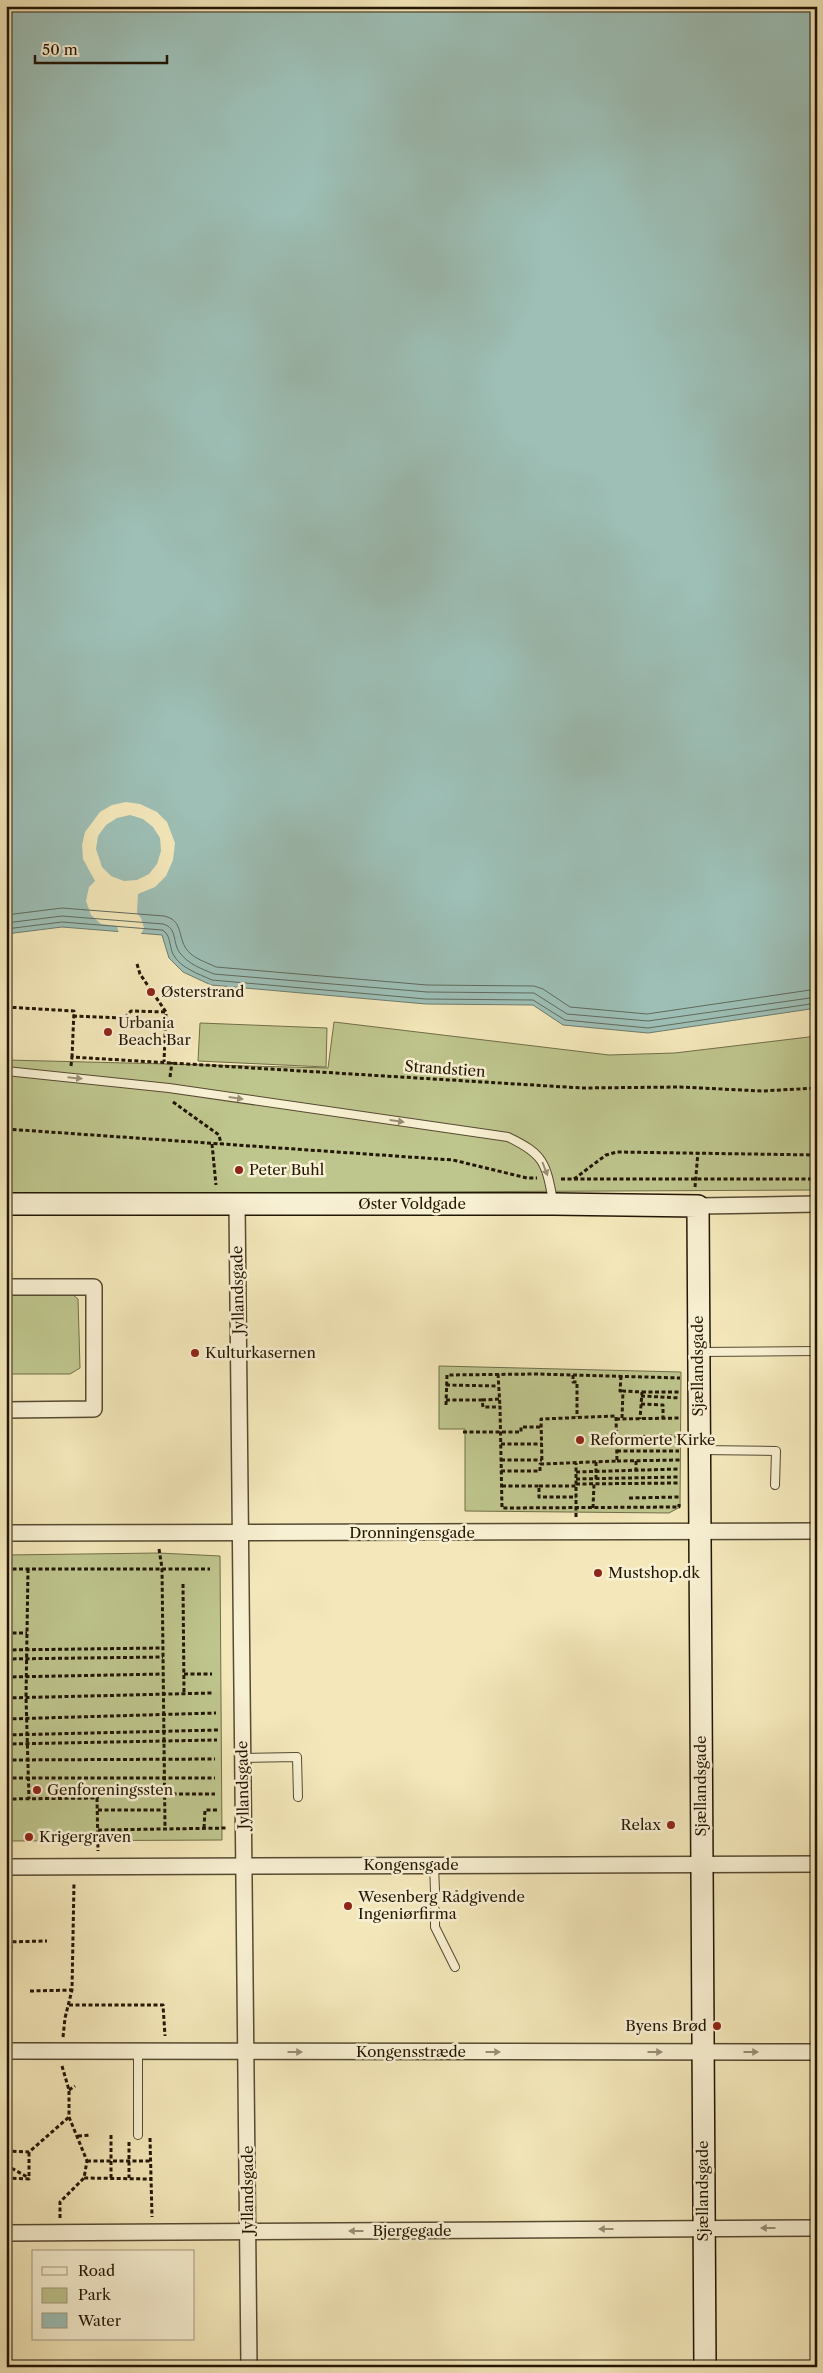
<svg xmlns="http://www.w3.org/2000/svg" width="823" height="2373" font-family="'Libre Caslon Text',serif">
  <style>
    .green { fill: #bec58d; stroke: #706e48 }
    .water { fill: #9dbfb6; stroke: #6c7b6f }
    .pier { fill: #f4e8ba; fill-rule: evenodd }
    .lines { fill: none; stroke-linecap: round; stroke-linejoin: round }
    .shore { stroke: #606a5d; stroke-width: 1 }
    .lane-casing { stroke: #564a32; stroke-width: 10 }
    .street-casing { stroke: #564a32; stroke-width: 18 }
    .secondary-casing { stroke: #221604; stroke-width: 24 }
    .path { stroke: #221604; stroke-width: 3; stroke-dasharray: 4 2.5; stroke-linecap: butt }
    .lane { stroke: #f8f0d2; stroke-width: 8 }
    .street { stroke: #f8f0d2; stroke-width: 15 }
    .secondary { stroke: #f8f0d2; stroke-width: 21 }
    .oneway { fill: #988e75 }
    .poi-dot { fill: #8f2418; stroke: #f8f0d2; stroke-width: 2 }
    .labels { text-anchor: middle; stroke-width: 5; stroke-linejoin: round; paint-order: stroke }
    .poi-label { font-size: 15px; fill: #221604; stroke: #f8f0d2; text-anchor: start }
    .street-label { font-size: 15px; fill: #221604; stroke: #f8f0d2 }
  </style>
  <rect width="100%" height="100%" fill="#f4e8ba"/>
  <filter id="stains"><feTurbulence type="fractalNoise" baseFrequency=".004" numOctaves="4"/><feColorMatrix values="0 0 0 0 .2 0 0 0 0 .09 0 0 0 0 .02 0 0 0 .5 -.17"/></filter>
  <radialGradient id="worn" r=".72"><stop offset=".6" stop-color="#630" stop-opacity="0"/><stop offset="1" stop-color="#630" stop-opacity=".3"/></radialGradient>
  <g class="green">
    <polygon points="334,1022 609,1055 675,1053 817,1036 817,1190 6,1194 6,1060 328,1068"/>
    <polygon points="200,1023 327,1028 326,1067 198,1061"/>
    <polygon points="6,1294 72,1294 78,1299 80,1368 70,1374 6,1374"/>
    <polygon points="439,1366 681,1372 680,1507 669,1513 465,1511 465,1429 439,1429"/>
    <polygon points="159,1553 220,1556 222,1840 6,1841 6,1555"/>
  </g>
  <polygon class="water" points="6,6 817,6 817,1008 648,1033 563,1025 533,1005 426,1004 211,985 183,972 169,958 162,935 62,927 6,934"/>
  <path class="pier" d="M 126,802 L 140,804 L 157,812 L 167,822 L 175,843 L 173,860 L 166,876 L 155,887 L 138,894 L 137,913 L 141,918 L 144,928 L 140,936 L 119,934 L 117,926 L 101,924 L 91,915 L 86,901 L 89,887 L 95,881 L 83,859 L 82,845 L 85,832 L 100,812 L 112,805 ZM 130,815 L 143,819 L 153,827 L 160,838 L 161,851 L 157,864 L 149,874 L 137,880 L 124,881 L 111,876 L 102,867 L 96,849 L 98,836 L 106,825 L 117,818 Z"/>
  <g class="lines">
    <g class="shore">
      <path d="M 6,915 L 62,908 L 164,916 C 182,920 178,934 185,947 C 191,958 206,962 216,967 L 427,985 L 534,986 L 543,989 L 570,1007 L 647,1014 L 817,989"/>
      <path d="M 6,923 L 62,916 L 163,924 C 178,928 172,943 180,953 C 188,964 202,969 214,974 L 427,992 L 534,993 L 567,1014 L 648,1021 L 817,997"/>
      <path d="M 6,929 L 62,922 L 162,930 C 171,934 169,946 173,954 C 180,968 199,974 212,980 L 426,999 L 533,1000 L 565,1020 L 648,1028 L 817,1003"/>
    </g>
    <defs>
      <g id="lane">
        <path d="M 6,1071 L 169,1088 L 508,1137 C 544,1154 546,1163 553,1201"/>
        <polyline points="700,1352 817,1351"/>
        <polyline points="700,1450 776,1451 775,1485"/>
        <polyline points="243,1758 297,1757 298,1797"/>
        <polyline points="434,1865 435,1891"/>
        <polyline points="435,1910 435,1927 455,1967"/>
        <polyline points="138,2135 138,2051"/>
      </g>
      <g id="street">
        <polyline points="237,1203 249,2367"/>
        <polyline points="698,1206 817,1204"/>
        <polyline points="6,1287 94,1287 94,1409 6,1410"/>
        <polyline points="6,1533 817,1531"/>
        <polyline points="6,1867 817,1864"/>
        <polyline points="6,2051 817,2052"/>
        <polyline points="6,2233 817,2228"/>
      </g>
      <polyline id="secondary" points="6,1204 554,1204 698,1206 705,2367"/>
    </defs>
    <use href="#lane" class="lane-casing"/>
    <use href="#street" class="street-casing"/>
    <use href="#secondary" class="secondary-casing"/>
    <g class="path">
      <polyline points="137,964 140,974 166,1012 164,1062"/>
      <polyline points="6,1007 74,1011 72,1057"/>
      <polyline points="73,1016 124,1018 131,1011 166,1012"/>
      <polyline points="71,1066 72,1057 582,1088 680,1087 762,1091 817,1088"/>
      <polyline points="170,1077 172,1062"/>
      <polyline points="173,1102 219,1135 221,1144"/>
      <polyline points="6,1129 453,1160 527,1178 537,1178"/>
      <polyline points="212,1144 216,1185"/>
      <polyline points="561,1179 817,1179"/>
      <polyline points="574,1179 606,1155 617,1152 817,1155"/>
      <polyline points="695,1187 698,1152"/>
      <polyline points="498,1374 500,1407"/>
      <polyline points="573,1375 573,1382 577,1382 577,1417"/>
      <polyline points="621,1376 620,1391 623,1391"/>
      <polyline points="446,1385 498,1386"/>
      <polyline points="642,1392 680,1392"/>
      <polyline points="641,1396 680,1398"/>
      <polyline points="446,1400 482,1400 483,1407 500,1407 502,1508 679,1507 679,1504"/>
      <polyline points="482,1400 500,1399"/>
      <polyline points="641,1404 663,1405 663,1418"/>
      <polyline points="446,1405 447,1375 537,1374 680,1378"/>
      <polyline points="622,1418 623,1391 642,1392 640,1419"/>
      <polyline points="616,1419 680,1418"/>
      <polyline points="463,1432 521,1432 521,1427 541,1427"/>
      <polyline points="616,1437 680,1436"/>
      <polyline points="501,1444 542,1444"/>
      <polyline points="617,1444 680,1444"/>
      <polyline points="617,1451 679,1451"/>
      <polyline points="501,1460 542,1460"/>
      <polyline points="617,1461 680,1460"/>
      <polyline points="636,1461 636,1471"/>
      <polyline points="596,1462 596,1479"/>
      <polyline points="501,1471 540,1471 540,1464 542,1464 541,1419 616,1416 617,1461 542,1464"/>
      <polyline points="576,1472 679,1469"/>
      <polyline points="576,1479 679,1477"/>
      <polyline points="576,1484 679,1483"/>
      <polyline points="502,1486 539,1486 539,1497 576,1497"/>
      <polyline points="539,1486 576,1486"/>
      <polyline points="629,1498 679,1497"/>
      <polyline points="593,1508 594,1484"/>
      <polyline points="576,1517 576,1463"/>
      <polyline points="159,1549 162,1568 165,1829"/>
      <polyline points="6,1569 210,1569"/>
      <polyline points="28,1569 26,1697 29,1799"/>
      <polyline points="183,1584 184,1693"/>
      <polyline points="6,1633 27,1633"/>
      <polyline points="6,1650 162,1648"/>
      <polyline points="6,1659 163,1657"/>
      <polyline points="184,1674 212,1674"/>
      <polyline points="6,1677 163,1674"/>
      <polyline points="6,1698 212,1693"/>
      <polyline points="6,1719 216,1713"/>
      <polyline points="6,1735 218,1730"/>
      <polyline points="6,1744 217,1740"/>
      <polyline points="6,1760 215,1759"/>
      <polyline points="6,1778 215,1778"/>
      <polyline points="97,1798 98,1851"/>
      <polyline points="6,1799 97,1798 99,1794 215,1794"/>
      <polyline points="98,1810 163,1810"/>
      <polyline points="204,1828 205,1810 218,1810"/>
      <polyline points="98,1830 228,1828"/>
      <polyline points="6,1942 47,1941"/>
      <polyline points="11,1949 11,1942"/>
      <polyline points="30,1991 72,1990"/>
      <polyline points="69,2005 163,2005 165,2036"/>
      <polyline points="63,2037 65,2018 72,1990 74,1882"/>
      <polyline points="62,2066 69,2090 69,2117 87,2161 84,2178 151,2179"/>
      <polyline points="69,2090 75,2086"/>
      <polyline points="78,2136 91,2135"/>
      <polyline points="150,2138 152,2217"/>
      <polyline points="129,2142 129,2178"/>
      <polyline points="6,2151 29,2152 69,2117"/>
      <polyline points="87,2161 151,2161"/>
      <polyline points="6,2165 29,2178"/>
      <polyline points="6,2178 29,2179 29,2152"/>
      <polyline points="111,2178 111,2135"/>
      <polyline points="60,2218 60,2202 84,2178"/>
    </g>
    <use href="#lane" class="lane"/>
    <use href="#street" class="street"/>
    <use href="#secondary" class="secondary"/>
  </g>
  <defs><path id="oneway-solid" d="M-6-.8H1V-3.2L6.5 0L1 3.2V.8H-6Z" transform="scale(1.25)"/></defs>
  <g class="oneway">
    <use href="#oneway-solid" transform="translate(75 1078) rotate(6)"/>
    <use href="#oneway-solid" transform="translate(236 1098) rotate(8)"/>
    <use href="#oneway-solid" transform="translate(397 1121) rotate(8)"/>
    <use href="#oneway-solid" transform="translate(545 1169) rotate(69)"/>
    <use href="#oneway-solid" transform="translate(295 2052)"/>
    <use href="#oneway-solid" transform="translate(493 2052)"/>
    <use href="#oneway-solid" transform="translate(655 2052)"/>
    <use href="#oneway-solid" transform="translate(751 2052)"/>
    <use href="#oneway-solid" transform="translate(768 2228) rotate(180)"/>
    <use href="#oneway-solid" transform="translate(606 2229) rotate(180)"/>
    <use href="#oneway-solid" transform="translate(356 2231) rotate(180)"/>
  </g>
  <g class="poi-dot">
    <circle cx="151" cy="992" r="5"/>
    <circle cx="108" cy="1032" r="5"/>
    <circle cx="239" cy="1170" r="5"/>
    <circle cx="195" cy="1353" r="5"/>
    <circle cx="580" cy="1440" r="5"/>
    <circle cx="598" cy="1573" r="5"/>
    <circle cx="37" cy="1790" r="5"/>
    <circle cx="671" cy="1825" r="5"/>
    <circle cx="29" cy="1837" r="5"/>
    <circle cx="348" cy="1906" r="5"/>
    <circle cx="717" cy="2026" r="5"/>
  </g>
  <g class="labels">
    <g class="poi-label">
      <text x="161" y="997">Østerstrand</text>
      <text x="118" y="1028">Urbania<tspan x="118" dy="17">Beach Bar</tspan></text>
      <text x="249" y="1175">Peter Buhl</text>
      <text x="205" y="1358">Kulturkasernen</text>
      <text x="590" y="1445">Reformerte Kirke</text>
      <text x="608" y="1578">Mustshop.dk</text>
      <text x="47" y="1795">Genforeningssten</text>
      <text x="661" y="1830" text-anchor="end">Relax</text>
      <text x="39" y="1842">Krigergraven</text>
      <text x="358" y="1902">Wesenberg Rådgivende<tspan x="358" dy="17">Ingeniørfirma</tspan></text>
      <text x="707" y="2031" text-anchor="end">Byens Brød</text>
    </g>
    <g class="street-label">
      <text transform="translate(445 1069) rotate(4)" y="5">Strandstien</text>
      <text x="412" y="1209">Øster Voldgade</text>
      <text transform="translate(238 1290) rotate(-91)" y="5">Jyllandsgade</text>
      <text transform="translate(698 1366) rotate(-90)" y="5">Sjællandsgade</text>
      <text x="412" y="1538">Dronningensgade</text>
      <text transform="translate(243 1785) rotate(-91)" y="5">Jyllandsgade</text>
      <text transform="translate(701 1786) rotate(-90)" y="5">Sjællandsgade</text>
      <text x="411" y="1870">Kongensgade</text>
      <text x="411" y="2057">Kongensstræde</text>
      <text transform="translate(248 2190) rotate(-90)" y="5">Jyllandsgade</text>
      <text transform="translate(703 2191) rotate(-90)" y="5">Sjællandsgade</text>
      <text x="412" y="2236">Bjergegade</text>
    </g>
  </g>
  <rect width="823" height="2373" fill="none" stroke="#f4e8ba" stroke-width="25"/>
  <rect x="8" y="8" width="808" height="2358" fill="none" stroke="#221604" stroke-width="2.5"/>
  <rect x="12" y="12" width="798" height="2348" fill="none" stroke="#221604"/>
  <rect x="32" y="2250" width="162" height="90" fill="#f8f0d2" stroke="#a29980"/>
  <rect x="42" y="2267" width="25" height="8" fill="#f8f0d2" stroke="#a29980"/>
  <text x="78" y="2276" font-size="15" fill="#221604">Road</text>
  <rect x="42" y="2288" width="25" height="15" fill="#bec58d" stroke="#a29980"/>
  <text x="78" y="2300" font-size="15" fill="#221604">Park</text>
  <rect x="42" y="2313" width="25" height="15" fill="#9dbfb6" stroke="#a29980"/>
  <text x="78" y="2326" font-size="15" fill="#221604">Water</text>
  <path d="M35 55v8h132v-8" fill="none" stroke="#221604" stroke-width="2.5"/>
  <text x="42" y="55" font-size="15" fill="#221604" stroke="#f8f0d2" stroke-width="4" paint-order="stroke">50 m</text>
  <rect width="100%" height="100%" filter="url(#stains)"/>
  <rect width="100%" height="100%" fill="url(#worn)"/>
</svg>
